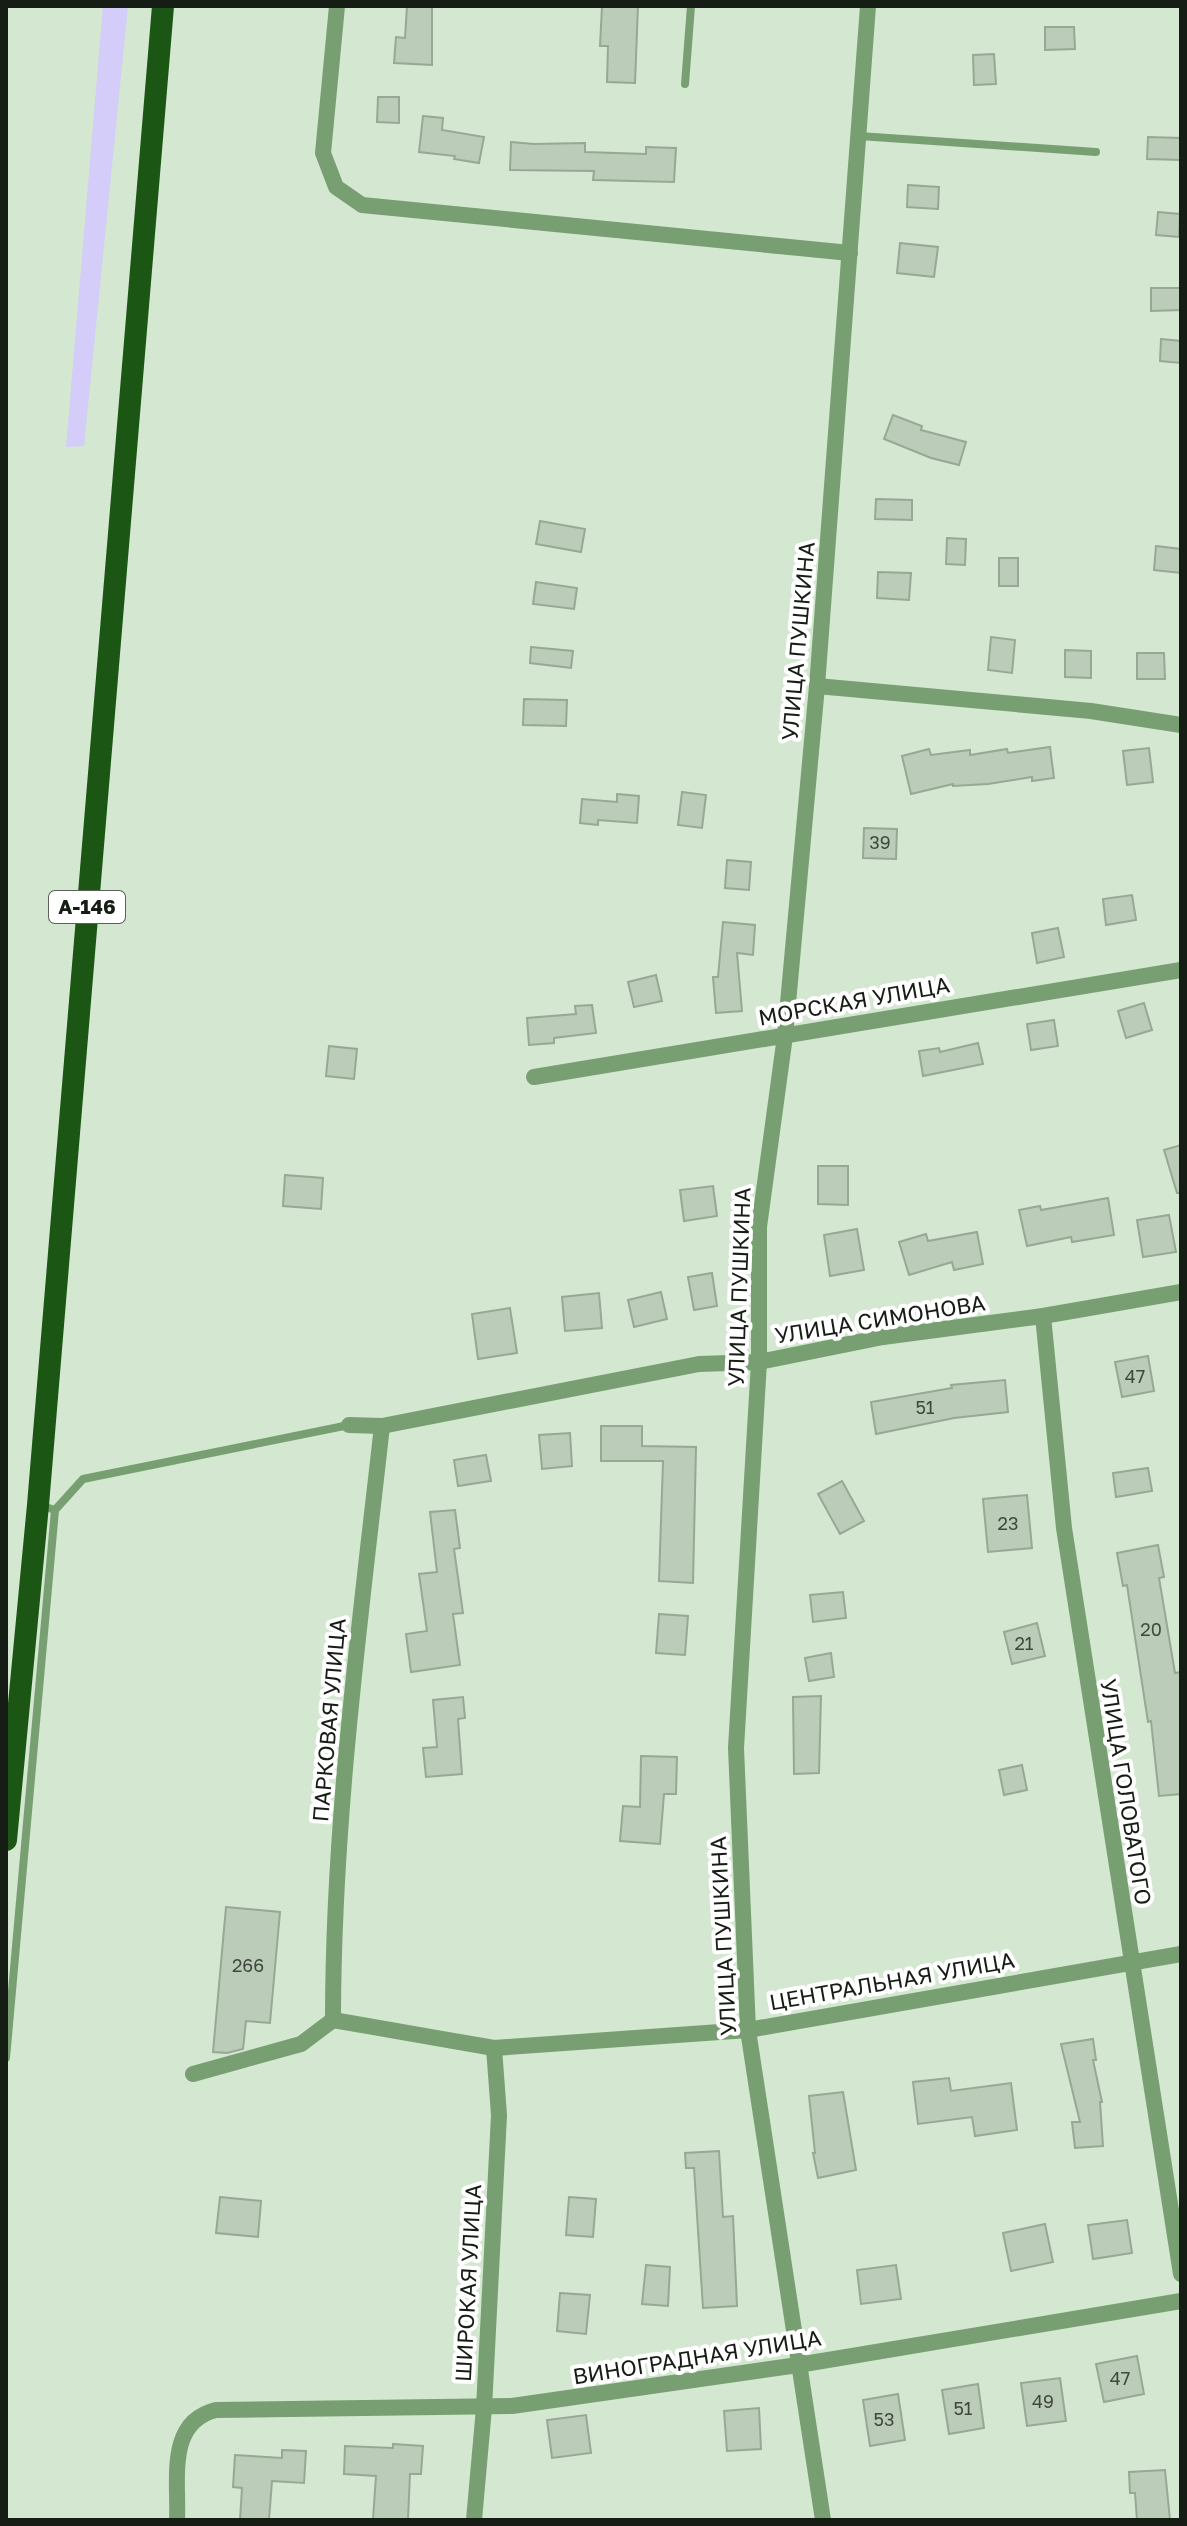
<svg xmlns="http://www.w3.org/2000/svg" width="1187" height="2526" font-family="'Golos Text',sans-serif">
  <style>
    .green { fill: #d4ccf9 }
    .building { fill: #bbccb8; stroke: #97a894; stroke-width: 2 }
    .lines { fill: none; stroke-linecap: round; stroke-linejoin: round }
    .service { stroke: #779f71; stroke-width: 8 }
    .minor { stroke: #779f71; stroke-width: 16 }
    .trunk { stroke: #1c5614; stroke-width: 22 }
    .labels { text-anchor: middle; stroke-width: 8; stroke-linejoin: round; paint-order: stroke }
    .number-label { font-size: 18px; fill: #3f493e }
    .shield { fill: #fff; stroke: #5c615b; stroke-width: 2 }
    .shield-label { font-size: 20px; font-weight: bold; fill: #161d15 }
    .street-label { font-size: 22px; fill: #161d15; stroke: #fff }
  </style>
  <rect width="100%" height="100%" fill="#d4e7d1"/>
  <polygon class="green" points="103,6 128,6 84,446 66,447"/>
  <g class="building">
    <polygon points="407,6 432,6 432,65 394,63 396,37 405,38"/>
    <polygon points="602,6 638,6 635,83 607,82 608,46 600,46"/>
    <polygon points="1045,27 1074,27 1075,49 1045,50"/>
    <polygon points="994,54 996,84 974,85 973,55"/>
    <polygon points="378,97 399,97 399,123 377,122"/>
    <polygon points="423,116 443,118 442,130 484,137 479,163 454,159 455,156 419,152"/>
    <polygon points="1148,137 1181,138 1181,160 1147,159"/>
    <polygon points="511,142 534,144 585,143 585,152 646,154 646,147 676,148 674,182 593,180 594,171 510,170"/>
    <polygon points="908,185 939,187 938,209 907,207"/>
    <polygon points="1158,212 1180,214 1179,237 1156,235"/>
    <polygon points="900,243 938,247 934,277 897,273"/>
    <polygon points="1151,288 1181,288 1181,310 1151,311"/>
    <polygon points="1161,339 1181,341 1181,363 1160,361"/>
    <polygon points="893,415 922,426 921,430 966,442 959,465 931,458 884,439"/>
    <polygon points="876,499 912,500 912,520 875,519"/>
    <polygon points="540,521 585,529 581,552 536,544"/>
    <polygon points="947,538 966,539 965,565 946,564"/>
    <polygon points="1156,546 1181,549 1181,573 1154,570"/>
    <rect x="999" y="558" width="19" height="28"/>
    <polygon points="878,572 911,573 909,600 877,598"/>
    <polygon points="536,582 577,588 574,609 533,604"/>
    <polygon points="991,637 1015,640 1012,673 988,670"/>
    <polygon points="531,647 573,651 571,668 530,663"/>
    <polygon points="1065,650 1091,651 1091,678 1065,677"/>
    <polygon points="1137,653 1164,653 1165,679 1137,679"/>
    <polygon points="524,699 567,700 566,726 523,725"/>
    <polygon points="1050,747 1054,778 1032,781 1032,777 988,784 953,786 953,784 911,794 902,756 929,749 931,755 970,750 970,755 1007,749 1008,753"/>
    <polygon points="1149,748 1153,782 1127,785 1123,751"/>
    <polygon points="682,792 706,795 702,828 678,825"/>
    <polygon points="617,794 639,796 637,823 598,820 598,825 580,823 582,799 617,802"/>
    <polygon points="864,828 897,829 896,859 863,858"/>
    <polygon points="727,860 751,862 749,890 725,888"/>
    <polygon points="1132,895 1136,920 1106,925 1103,899"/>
    <polygon points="723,922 755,925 753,955 737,953 742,1011 716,1013 713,977 718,977"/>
    <polygon points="1058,928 1064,957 1037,963 1032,933"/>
    <polygon points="656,975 662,1001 634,1007 628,982"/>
    <polygon points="1144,1003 1152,1030 1126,1038 1118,1011"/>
    <polygon points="592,1005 596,1033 554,1038 554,1043 529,1045 527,1018 576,1014 575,1006"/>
    <polygon points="1054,1020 1058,1046 1031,1050 1027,1024"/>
    <polygon points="978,1043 983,1064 923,1076 919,1051 939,1048 940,1052"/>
    <polygon points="329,1046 357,1049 354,1079 326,1076"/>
    <polygon points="1181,1145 1181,1193 1177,1193 1164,1150"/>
    <polygon points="818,1166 848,1166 848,1205 818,1204"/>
    <polygon points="285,1175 323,1178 321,1209 283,1206"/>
    <polygon points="713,1186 717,1216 684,1221 680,1190"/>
    <polygon points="1108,1198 1114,1235 1072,1242 1071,1237 1027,1246 1019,1210 1040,1206 1041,1210"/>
    <polygon points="1169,1215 1176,1252 1143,1257 1137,1220"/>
    <polygon points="857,1229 864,1270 830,1276 824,1235"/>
    <polygon points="977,1232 983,1264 954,1270 952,1262 909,1275 899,1242 926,1234 928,1241"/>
    <polygon points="712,1273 717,1306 694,1310 688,1277"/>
    <polygon points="661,1292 667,1319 634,1327 628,1300"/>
    <polygon points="599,1293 602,1328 565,1331 562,1297"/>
    <polygon points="510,1308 517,1353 478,1359 472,1314"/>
    <polygon points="1148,1356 1154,1391 1122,1397 1115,1362"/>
    <polygon points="1005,1380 1008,1412 954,1418 876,1434 871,1402 952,1388 951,1385"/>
    <polygon points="601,1426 642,1426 642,1446 696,1447 693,1583 659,1581 663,1461 601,1461"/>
    <polygon points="570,1433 572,1466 542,1469 539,1435"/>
    <polygon points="486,1455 491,1481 458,1486 454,1460"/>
    <polygon points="1148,1468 1152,1491 1116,1497 1113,1473"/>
    <polygon points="842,1481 864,1521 840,1534 818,1494"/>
    <polygon points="1027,1495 1032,1548 988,1552 983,1499"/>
    <polygon points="455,1510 460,1548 454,1549 463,1613 453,1614 460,1665 411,1672 406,1634 427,1631 419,1574 437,1572 430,1512"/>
    <polygon points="1158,1545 1164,1577 1159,1578 1175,1673 1181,1672 1181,1794 1159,1796 1151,1721 1148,1722 1127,1585 1123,1586 1117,1553"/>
    <polygon points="843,1592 846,1618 813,1622 810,1595"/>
    <polygon points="659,1614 688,1616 685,1655 656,1653"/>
    <polygon points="1037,1623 1045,1656 1012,1664 1004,1632"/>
    <polygon points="831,1653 834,1677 809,1681 805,1658"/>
    <polygon points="821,1696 819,1773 794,1774 793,1697"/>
    <polygon points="463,1697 465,1718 458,1719 462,1774 426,1777 423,1748 437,1747 433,1700"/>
    <polygon points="641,1756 677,1757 676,1794 664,1794 660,1844 620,1841 623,1806 640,1807"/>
    <polygon points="1022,1765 1027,1790 1004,1795 999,1770"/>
    <polygon points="226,1907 280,1912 270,2023 246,2021 243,2049 227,2053 213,2052"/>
    <polygon points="1093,2039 1096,2060 1093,2060 1102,2102 1100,2102 1103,2146 1075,2148 1072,2122 1080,2122 1061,2044"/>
    <polygon points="949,2078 951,2091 1011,2083 1017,2130 975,2136 972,2117 918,2124 913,2082"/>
    <polygon points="843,2092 856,2170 818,2178 813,2153 815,2153 809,2096"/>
    <polygon points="719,2151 723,2217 733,2216 737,2306 703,2308 694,2168 686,2168 685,2153"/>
    <polygon points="220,2197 261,2201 258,2237 216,2233"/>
    <polygon points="569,2197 596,2199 593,2237 566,2235"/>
    <polygon points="1127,2220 1132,2253 1093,2259 1088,2225"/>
    <polygon points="1045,2224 1053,2262 1011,2271 1003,2233"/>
    <polygon points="646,2265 670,2267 668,2306 642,2304"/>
    <polygon points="896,2265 901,2299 861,2304 857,2270"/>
    <polygon points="560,2293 590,2295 586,2334 557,2331"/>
    <polygon points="1137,2356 1144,2394 1104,2402 1096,2364"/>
    <polygon points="1060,2378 1066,2421 1027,2426 1021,2383"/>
    <polygon points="978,2384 984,2428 949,2434 942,2390"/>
    <polygon points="898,2394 905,2440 870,2446 863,2400"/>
    <polygon points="759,2408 761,2449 727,2451 724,2411"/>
    <polygon points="586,2415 591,2453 552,2458 547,2420"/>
    <polygon points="393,2444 423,2446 421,2474 410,2474 408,2520 373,2519 376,2476 344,2474 345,2446 393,2448"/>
    <polygon points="282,2450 306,2451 304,2483 272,2481 269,2520 240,2520 242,2488 233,2487 235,2455 282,2458"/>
    <polygon points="1165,2470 1170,2520 1137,2520 1135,2493 1130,2493 1129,2472"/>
  </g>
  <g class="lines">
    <g class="service">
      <polyline points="685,84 691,6"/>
      <polyline points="859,136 1096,152"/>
      <polyline points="55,1510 83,1479 349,1425"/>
      <polyline points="6,2058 55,1510 39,1505"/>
    </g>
    <g class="minor">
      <polyline points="337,6 323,153 336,187 362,205 850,253"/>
      <polyline points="817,686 1091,711 1181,725"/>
      <polyline points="534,1077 1181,970"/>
      <polyline points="1043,1316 1064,1528 1181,2274"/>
      <polyline points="349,1425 382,1426 699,1364 759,1362 883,1337 1043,1316 1181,1292"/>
      <path d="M 333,2020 C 333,1821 360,1623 382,1426"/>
      <polyline points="193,2074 301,2044 333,2020 494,2048 748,2030 1181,1954"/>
      <path d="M 177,2520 C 179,2481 166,2422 216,2410 L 512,2406 L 798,2365 L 1181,2301"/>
      <polyline points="474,2520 484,2408 499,2115 494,2048"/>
      <polyline points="823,2520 748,2030 736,1748 759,1362 759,1227 785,1036 817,686 868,6"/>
    </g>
    <polyline class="trunk" points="6,1840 38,1505 163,6"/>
  </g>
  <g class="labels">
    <g class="number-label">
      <text x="880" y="849">39</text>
      <text x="1135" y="1383">47</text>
      <text x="925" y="1414">51</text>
      <text x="1008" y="1530">23</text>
      <text x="1151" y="1636">20</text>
      <text x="1024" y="1650">21</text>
      <text x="248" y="1972">266</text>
      <text x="1120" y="2385">47</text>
      <text x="1043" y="2408">49</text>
      <text x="963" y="2415">51</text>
      <text x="884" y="2426">53</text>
    </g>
    <rect class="shield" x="49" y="891" width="76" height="32" rx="6"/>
    <g class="shield-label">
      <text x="87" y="914">А-146</text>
    </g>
    <g class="street-label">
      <text transform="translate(798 641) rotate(-85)" y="8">УЛИЦА ПУШКИНА</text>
      <text transform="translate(854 1001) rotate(-10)" y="8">МОРСКАЯ УЛИЦА</text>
      <text transform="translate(739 1287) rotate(-88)" y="8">УЛИЦА ПУШКИНА</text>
      <text transform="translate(880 1319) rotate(-9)" y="8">УЛИЦА СИМОНОВА</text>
      <text transform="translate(329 1720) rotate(-85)" y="8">ПАРКОВАЯ УЛИЦА</text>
      <text transform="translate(1126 1792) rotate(81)" y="8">УЛИЦА ГОЛОВАТОГО</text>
      <text transform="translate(723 1936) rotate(-93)" y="8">УЛИЦА ПУШКИНА</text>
      <text transform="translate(892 1981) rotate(-10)" y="8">ЦЕНТРАЛЬНАЯ УЛИЦА</text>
      <text transform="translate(468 2283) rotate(-87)" y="8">ШИРОКАЯ УЛИЦА</text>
      <text transform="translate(697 2357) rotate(-9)" y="8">ВИНОГРАДНАЯ УЛИЦА</text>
    </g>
  </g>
  <rect width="1187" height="2526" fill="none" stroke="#161d15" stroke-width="16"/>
</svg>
